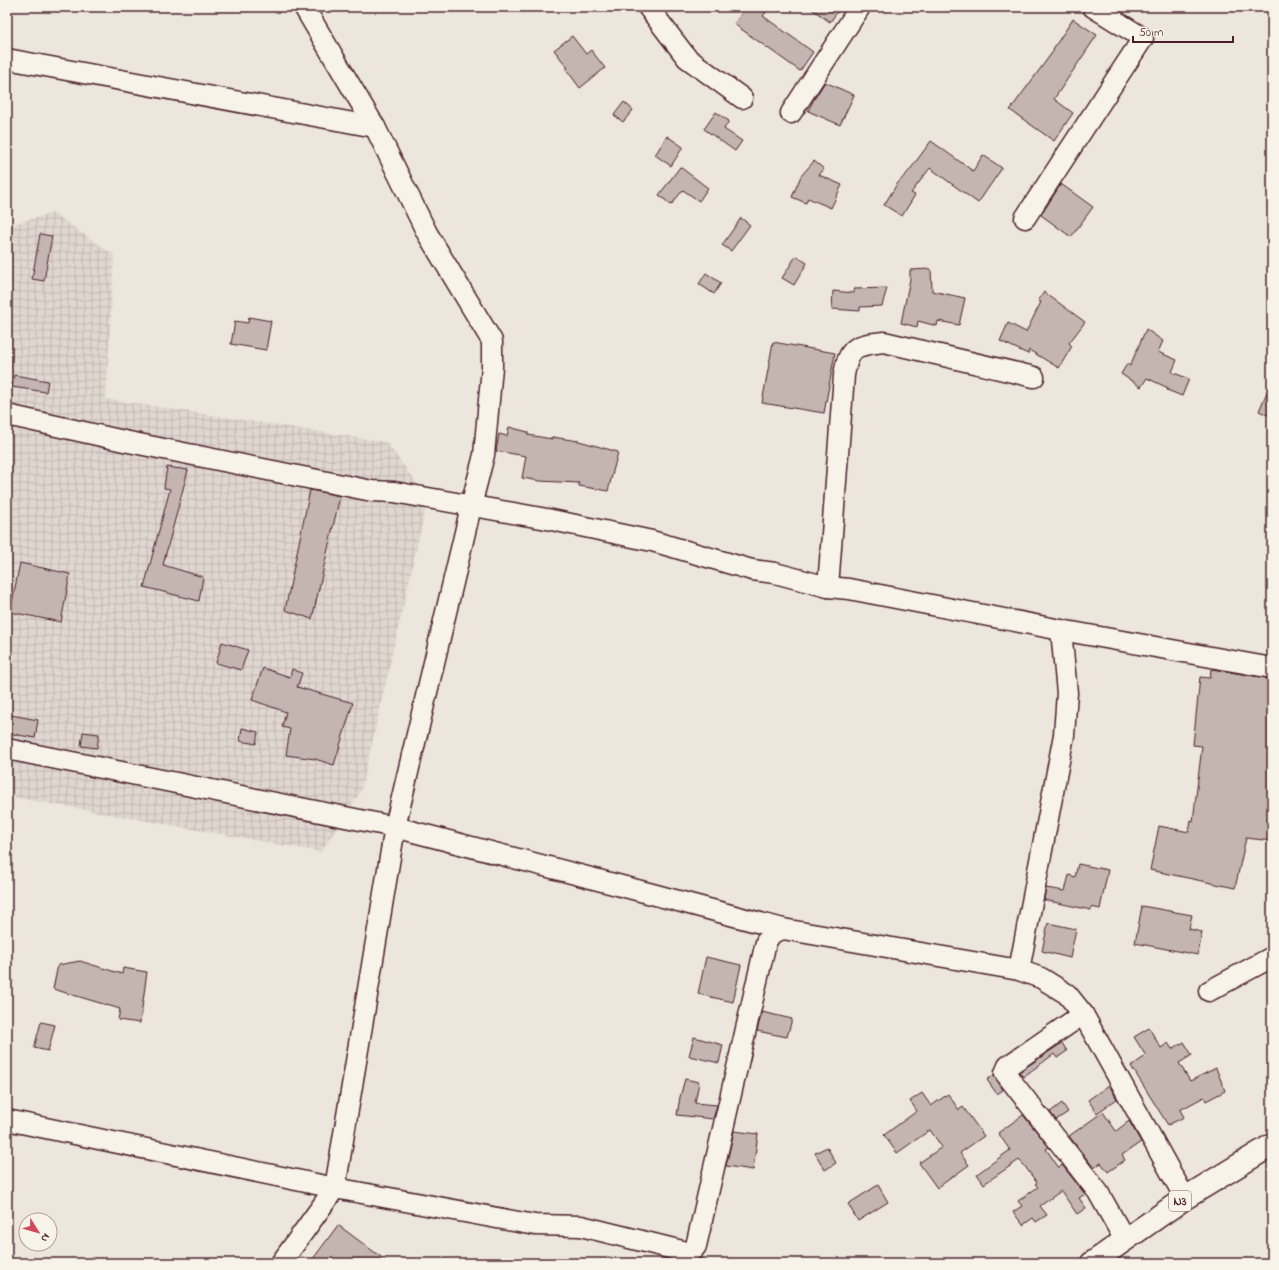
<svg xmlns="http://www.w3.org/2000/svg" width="1279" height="1270" font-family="'Indie Flower',sans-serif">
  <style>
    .industrial { fill: url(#industrial-grid) }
    .building { fill: #c4b5b0; stroke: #4a1f2b }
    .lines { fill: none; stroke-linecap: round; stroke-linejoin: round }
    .minor-casing { stroke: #4a1f2b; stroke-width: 23 }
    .highway-casing { stroke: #4a1f2b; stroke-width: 25 }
    .minor { stroke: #f7f3e8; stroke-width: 20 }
    .highway { stroke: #f7f3e8; stroke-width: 22 }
    .labels { text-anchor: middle; stroke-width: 3; stroke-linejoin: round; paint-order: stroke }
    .shield { fill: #f7f3e8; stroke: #7e5f64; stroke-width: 1 }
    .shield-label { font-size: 12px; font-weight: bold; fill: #4a1f2b }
  </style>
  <defs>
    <pattern id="industrial-grid" width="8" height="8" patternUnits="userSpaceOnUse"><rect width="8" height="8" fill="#e0d7d0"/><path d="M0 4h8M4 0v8" fill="none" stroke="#c2b8b3"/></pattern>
  </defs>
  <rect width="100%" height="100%" fill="#ece6dd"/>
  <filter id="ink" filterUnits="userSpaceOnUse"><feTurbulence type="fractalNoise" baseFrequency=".025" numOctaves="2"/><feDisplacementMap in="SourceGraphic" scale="8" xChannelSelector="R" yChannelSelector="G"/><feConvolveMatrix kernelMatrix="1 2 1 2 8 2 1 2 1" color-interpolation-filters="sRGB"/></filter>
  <g filter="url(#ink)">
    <polygon class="industrial" points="53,213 114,255 106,399 386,442 428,498 361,791 321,852 7,796 7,226"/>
    <g class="building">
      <polygon points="746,7 770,7 763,16 813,52 800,71 734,24"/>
      <polygon points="809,7 841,7 830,22"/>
      <polygon points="1073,19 1097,35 1054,99 1073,113 1054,141 1010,110 1054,50 1053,49"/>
      <polygon points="572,36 586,54 591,50 605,68 580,88 566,69 568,68 554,50"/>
      <polygon points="825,82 854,95 840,125 808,111 813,101"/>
      <polygon points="624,102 633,110 623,122 614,115"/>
      <polygon points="716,112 729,121 724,129 742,141 735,151 704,129"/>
      <polygon points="667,136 683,147 671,166 655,155"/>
      <polygon points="931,141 973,171 983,155 1002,168 978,203 930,168 911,193 915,195 902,216 884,205 897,184 909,171"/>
      <polygon points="814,161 824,169 819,175 842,185 831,208 808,198 806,203 792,197 801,176"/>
      <polygon points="680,167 708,188 699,201 683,190 671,205 659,195"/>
      <polygon points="1061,184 1093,207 1071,237 1041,215"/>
      <polygon points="741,218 750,225 731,251 722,245"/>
      <polygon points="40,234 52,236 44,281 32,279"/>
      <polygon points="796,256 807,263 794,285 782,278"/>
      <polygon points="931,269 932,291 965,298 959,325 938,321 937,326 918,321 917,327 901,323 910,279 910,270"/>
      <polygon points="706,273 721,283 714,294 699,284"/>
      <polygon points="887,288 882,306 860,307 860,311 832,309 833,291 854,293 854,289"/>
      <polygon points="1044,292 1085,322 1069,343 1072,346 1059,368 1029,350 1028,354 1000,341 1008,323 1026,332 1041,302 1038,301"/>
      <polygon points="249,317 271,321 266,350 231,344 235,321 248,323"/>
      <polygon points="1146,329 1163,341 1158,352 1177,360 1172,372 1189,379 1182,396 1167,390 1168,388 1147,378 1141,387 1121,374 1127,364 1130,366"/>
      <polygon points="773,342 835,353 824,413 762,403"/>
      <polygon points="14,375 48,381 46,392 12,387"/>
      <polygon points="1272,380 1272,417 1259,411"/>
      <polygon points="509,427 528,432 528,435 552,439 552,437 579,441 618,452 608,491 579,486 579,483 540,481 522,478 526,456 496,451 499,434 507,436"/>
      <polygon points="167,467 188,470 163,565 203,577 199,601 144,587 170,489 164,488"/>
      <polygon points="310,490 340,496 312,619 285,610"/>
      <polygon points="20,563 70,574 61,622 10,612"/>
      <polygon points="222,642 248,650 241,670 216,663"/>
      <polygon points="263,668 290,677 292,669 302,673 297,687 353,703 334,765 315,759 286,755 290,729 282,727 286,712 252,700"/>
      <polygon points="1211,669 1272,679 1272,841 1246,838 1235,888 1150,870 1159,826 1189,832 1191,820 1193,821 1202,746 1193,745 1200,677 1210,678"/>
      <polygon points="11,715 38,720 35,738 7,733"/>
      <polygon points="242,728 258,732 256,744 240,741"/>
      <polygon points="83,732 99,734 97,748 81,746"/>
      <polygon points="1078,864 1108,870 1100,909 1091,907 1091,910 1044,900 1046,888 1065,891 1069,875 1075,877"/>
      <polygon points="1142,906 1192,915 1189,929 1202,932 1198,955 1135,943"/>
      <polygon points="1048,923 1076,929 1070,958 1042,951"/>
      <polygon points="706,957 741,965 733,1002 698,994"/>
      <polygon points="80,961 122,974 123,968 147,972 140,1023 118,1020 120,1009 53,989 58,965"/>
      <polygon points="762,1012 792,1019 787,1037 757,1031"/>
      <polygon points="41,1022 55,1025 48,1051 34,1048"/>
      <polygon points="1149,1028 1161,1048 1168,1043 1172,1049 1184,1042 1192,1055 1179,1063 1190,1081 1216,1068 1225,1091 1206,1101 1204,1097 1180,1110 1184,1117 1168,1125 1131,1066 1146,1056 1134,1037"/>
      <polygon points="694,1037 723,1045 719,1063 689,1056"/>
      <polygon points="1062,1043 1067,1051 1057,1058 1054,1054 1023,1077 1019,1072"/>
      <polygon points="994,1075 1003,1090 997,1094 987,1080"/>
      <polygon points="685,1079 699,1082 695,1103 717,1105 713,1119 677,1115 680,1097"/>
      <polygon points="1109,1085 1117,1099 1097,1113 1088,1100"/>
      <polygon points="922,1093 931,1106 948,1094 959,1110 963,1107 984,1136 960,1153 969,1165 937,1188 919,1163 942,1147 930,1130 897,1153 884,1135 917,1111 910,1101"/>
      <polygon points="1062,1103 1068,1112 1056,1120 1050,1112"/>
      <polygon points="1103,1112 1116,1131 1129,1121 1141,1142 1122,1155 1125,1160 1108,1172 1101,1163 1094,1168 1069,1136"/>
      <polygon points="1023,1115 1049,1147 1046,1149 1059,1168 1062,1165 1085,1194 1079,1198 1086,1208 1077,1214 1061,1191 1040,1206 1047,1215 1036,1222 1033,1218 1023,1225 1013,1212 1022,1206 1018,1201 1038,1187 1035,1184 1037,1183 1024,1165 1019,1160 984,1184 977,1174 1010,1150 998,1133"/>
      <polygon points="734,1131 758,1134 753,1170 726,1166"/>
      <polygon points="827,1147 836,1163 825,1170 815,1153"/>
      <polygon points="878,1185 888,1202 858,1221 848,1204"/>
      <polygon points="338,1225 389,1263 310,1263"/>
    </g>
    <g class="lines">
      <defs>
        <g id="minor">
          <polyline points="648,7 687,58 742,98"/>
          <polyline points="7,59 375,127"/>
          <polyline points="791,113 860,7"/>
          <polyline points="1025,218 1143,38 1093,7"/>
          <polyline points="7,415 124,441 372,491 394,492 547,519 652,541 752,570 775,573 828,587 849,589 1061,630 1272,668"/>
          <path d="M 828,587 L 844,375 C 849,345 857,345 884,342 L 1034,377"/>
          <polyline points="7,749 395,827 652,894 783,929"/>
          <polyline points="1019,970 1064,735 1067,693 1061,630"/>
          <polyline points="1209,991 1272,957"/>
          <polyline points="1083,1014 1008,1066 1005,1073 1098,1192 1125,1240"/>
          <polyline points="7,1120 335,1188 535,1225 581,1226 686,1252 693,1250 696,1246 766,942 772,933 783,929 1019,970 1041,978 1067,994 1083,1014 1185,1198"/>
          <polyline points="281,1263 335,1188 395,827 475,490 484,455 492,367 492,341 427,233 375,127 304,7"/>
        </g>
        <polyline id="highway" points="1092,1263 1185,1198 1272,1145"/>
      </defs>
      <use href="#minor" class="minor-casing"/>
      <use href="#highway" class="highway-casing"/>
      <use href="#minor" class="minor"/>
      <use href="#highway" class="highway"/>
    </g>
  </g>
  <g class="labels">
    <rect class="shield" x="1169" y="1191" width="22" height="20" rx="3"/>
    <g class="shield-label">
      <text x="1180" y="1205">N3</text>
    </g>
  </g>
  <rect width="1279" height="1270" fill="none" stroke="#f7f3e8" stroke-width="24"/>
  <rect x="12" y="12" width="1255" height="1246" fill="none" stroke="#4a1f2b" stroke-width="1.5" filter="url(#ink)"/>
  <g transform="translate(38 1232) rotate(127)"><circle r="19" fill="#f7f3e8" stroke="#b29e9c"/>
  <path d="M0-3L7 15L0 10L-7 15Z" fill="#d1495b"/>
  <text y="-6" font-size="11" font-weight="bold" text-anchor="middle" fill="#4a1f2b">N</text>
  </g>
  <path d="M1133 36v6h100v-6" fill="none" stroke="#4a1f2b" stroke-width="2"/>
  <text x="1139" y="36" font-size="12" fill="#4a1f2b" stroke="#f7f3e8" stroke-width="3" paint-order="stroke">50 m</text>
</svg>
